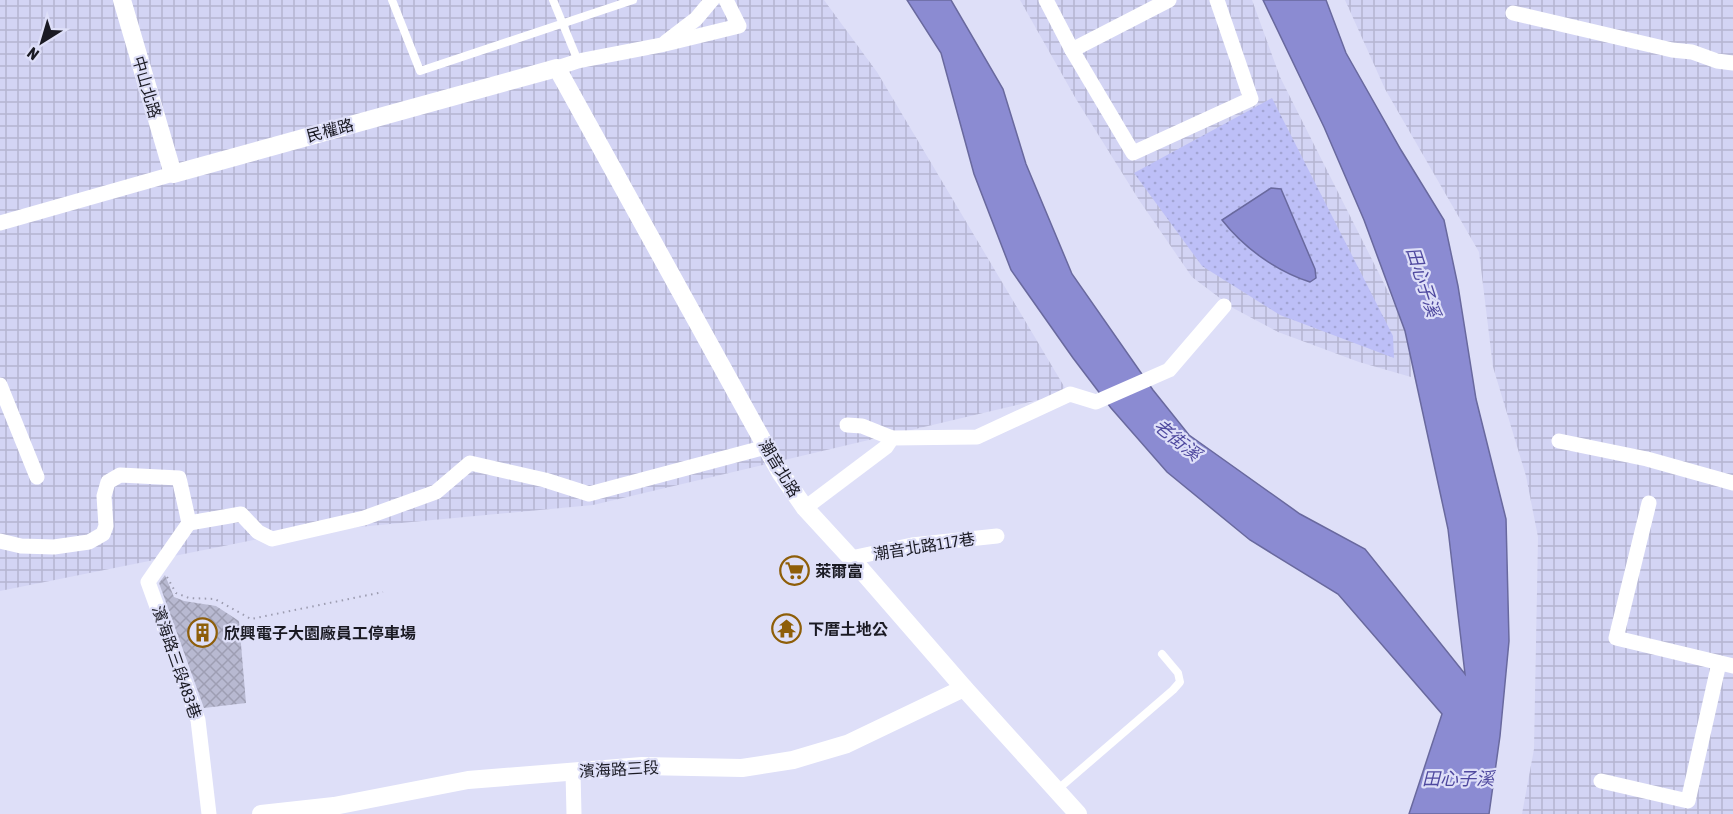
<svg xmlns="http://www.w3.org/2000/svg" width="1733" height="814" font-family="'Asap Condensed','Noto Sans TC',sans-serif">
  <style>
    .industrial { fill: url(#industrial-grid) }
    .grass { fill: url(#grass-dots) }
    .water { fill: #8b8bd2; stroke: #69699e; stroke-width: 1.5 }
    .building { fill: url(#building-cross-hatch) }
    .lines { fill: none; stroke-linecap: round; stroke-linejoin: round }
    .path { stroke: #9c9cb0; stroke-width: 2; stroke-dasharray: 1.5 4.5; stroke-linecap: butt }
    .service { stroke: #fff; stroke-width: 8 }
    .minor { stroke: #fff; stroke-width: 15 }
    .tertiary { stroke: #fff; stroke-width: 18 }
    .labels { text-anchor: middle; stroke-width: 4.5; stroke-linejoin: round; paint-order: stroke }
    .street-label { font-size: 16px; fill: #1a1a23; stroke: #dedff8 }
    .poi-label { font-size: 16px; font-weight: bold; fill: #1a1a23; stroke: #dedff8; text-anchor: start }
    .water-label { font-size: 18px; font-style: italic; fill: #4f499f; stroke: #dedff8 }
  </style>
  <defs>
    <pattern id="industrial-grid" width="8" height="8" patternUnits="userSpaceOnUse" patternTransform="scale(1.5)"><rect width="8" height="8" fill="#d3d4f4"/><path d="M0 4h8M4 0v8" fill="none" stroke="#b5b5d1"/></pattern>
    <pattern id="grass-dots" width="8" height="8" patternUnits="userSpaceOnUse" patternTransform="scale(1.5)"><rect width="8" height="8" fill="#bdbff7"/><path d="M2 2h.1M6 6h.1" fill="none" stroke="#a2a4d3" stroke-width="1.8" stroke-linecap="round"/></pattern>
    <pattern id="building-cross-hatch" width="8" height="8" patternUnits="userSpaceOnUse" patternTransform="scale(1.5)"><rect width="8" height="8" fill="#b8b9d1"/><path d="M0 0l8 8M0 8l8-8" fill="none" stroke="#9e9eb3"/></pattern>
  </defs>
  <rect width="100%" height="100%" fill="#dedff8"/>
  <g class="industrial">
    <polygon points="0,0 824,0 877,72 1068,393 593,505 284,534 0,591"/>
    <polygon points="1020,0 1252,0 1280,77 1410,335 1411,377 1359,362 1278,332 1233,308 1192,277 1139,200 1076,99"/>
    <polygon points="1345,0 1733,0 1733,814 1522,814 1534,749 1538,537 1526,476 1493,367 1479,252 1385,89"/>
  </g>
  <polygon class="grass" points="1272,98 1393,336 1394,358 1280,315 1202,266 1134,173"/>
  <g class="water">
    <polygon points="907,0 951,0 1003,89 1026,164 1072,274 1153,390 1189,435 1300,514 1365,549 1465,674 1448,529 1405,331 1364,220 1324,127 1263,0 1326,0 1346,53 1401,150 1444,220 1458,286 1476,399 1506,519 1509,641 1500,736 1489,814 1409,814 1442,714 1338,594 1250,540 1167,472 1111,408 1073,358 1011,270 974,174 941,53"/>
    <path d="M 1271,188 L 1281,189 L 1315,269 L 1316,278 L 1310,282 C 1276,271 1244,248 1222,220 Z"/>
  </g>
  <polygon class="building" points="165,575 174,597 184,601 216,606 239,621 246,703 204,708 159,583"/>
  <g class="lines">
    <polyline class="path" points="167,577 176,593 189,598 215,599 251,619 383,592"/>
    <g class="service">
      <polyline points="392,0 420,71 633,0"/>
      <polyline points="553,0 578,61"/>
      <polyline points="1057,790 1173,690 1180,682 1178,673 1162,654"/>
    </g>
    <g class="minor">
      <polyline points="1046,0 1072,50 1133,153 1251,99 1217,0"/>
      <polyline points="1513,13 1672,50 1692,52 1717,61 1733,63"/>
      <polyline points="666,42 696,19 712,0"/>
      <polyline points="1072,50 1169,0"/>
      <polyline points="557,68 578,61 661,45 739,26 726,0"/>
      <polyline points="0,223 173,174"/>
      <polyline points="0,385 37,477"/>
      <polyline points="847,425 862,426 892,438 977,437 1070,394 1096,402 1169,370 1224,306"/>
      <polyline points="1559,441 1647,459 1733,483"/>
      <polyline points="1649,503 1616,638 1733,666"/>
      <polyline points="805,508 886,447 892,438"/>
      <polyline points="189,523 241,514 258,532 272,539 364,518 436,492 470,463 545,480 589,494 766,447"/>
      <polyline points="189,523 148,582 198,720 209,814"/>
      <polyline points="0,541 21,546 54,547 89,542 103,534 106,526 104,496 108,482 120,475 179,478 189,523"/>
      <polyline points="851,558 912,545 997,536"/>
      <polyline points="573,772 574,814"/>
      <polyline points="1601,781 1688,801 1719,663"/>
    </g>
    <g class="tertiary">
      <polyline points="122,0 173,174 557,68 780,472 805,508 851,558 964,688 1078,814"/>
      <polyline points="261,814 334,806 468,780 642,766 742,768 793,760 847,744 964,688"/>
    </g>
  </g>
  <defs>
    <symbol id="supermarket-ring" viewBox="-11 -11 22 22"><circle r="9.5" fill="#dedff8" stroke="#8e5e09" stroke-width="1.5"/><path d="M-6-5.5h2.5l.6 2H6L4.5 2H-2.5L-4.4-4H-6ZM-1.5 3.2a1.3 1.3 0 1 0 .1 0ZM3 3.2a1.3 1.3 0 1 0 .1 0Z" fill="#8e5e09"/></symbol>
    <symbol id="temple-ring" viewBox="-11 -11 22 22"><circle r="9.5" fill="#dedff8" stroke="#8e5e09" stroke-width="1.5"/><path d="M0-6L5-2H3V0L6.5 2.5H4V6H1.5V3h-3V6H-4V2.5H-6.5L-3 0V-2H-5Z" fill="#8e5e09"/></symbol>
    <symbol id="building-ring" viewBox="-11 -11 22 22"><circle r="9.5" fill="#dedff8" stroke="#8e5e09" stroke-width="1.5"/><path d="M-4-6H4V6H1V3H-1V6H-4ZM-2.5-4.3h1.7v1.8h-1.7ZM.8-4.3h1.7v1.8H.8ZM-2.5-1h1.7V.8h-1.7ZM.8-1h1.7V.8H.8Z" fill="#8e5e09"/></symbol>
  </defs>
  <g fill-rule="evenodd">
    <use href="#supermarket-ring" x="778" y="554" width="33" height="33"/>
    <use href="#temple-ring" x="770" y="612" width="33" height="33"/>
    <use href="#building-ring" x="186" y="616" width="33" height="33"/>
  </g>
  <g class="labels">
    <g class="street-label">
      <text transform="translate(147 87) rotate(74)" y="6">中山北路</text>
      <text transform="translate(330 130) rotate(-15)" y="6">民權路</text>
      <text transform="translate(780 468) rotate(59)" y="6">潮音北路</text>
      <text transform="translate(924 546) rotate(-9)" y="6">潮音北路117巷</text>
      <text transform="translate(177 662) rotate(71)" y="6">濱海路三段483巷</text>
      <text transform="translate(619 769) rotate(-3)" y="6">濱海路三段</text>
    </g>
    <g class="poi-label">
      <text x="815" y="577">萊爾富</text>
      <text x="808" y="635">下厝土地公</text>
      <text x="224" y="639">欣興電子大園廠員工停車場</text>
    </g>
    <g class="water-label">
      <text transform="translate(1423 282) rotate(72)" y="6">田心子溪</text>
      <text transform="translate(1177 440) rotate(39)" y="6">老街溪</text>
      <text x="1458" y="785">田心子溪</text>
    </g>
  </g>
  <g transform="translate(42 42) rotate(217)" stroke="#dedff8" stroke-width="4.5" paint-order="stroke">
  <path d="M0-4.5L10 22L0 15L-10 22Z" fill="#1a1a23"/>
  <text y="-9" font-size="16" font-weight="bold" text-anchor="middle" fill="#1a1a23">N</text>
  </g>
</svg>
